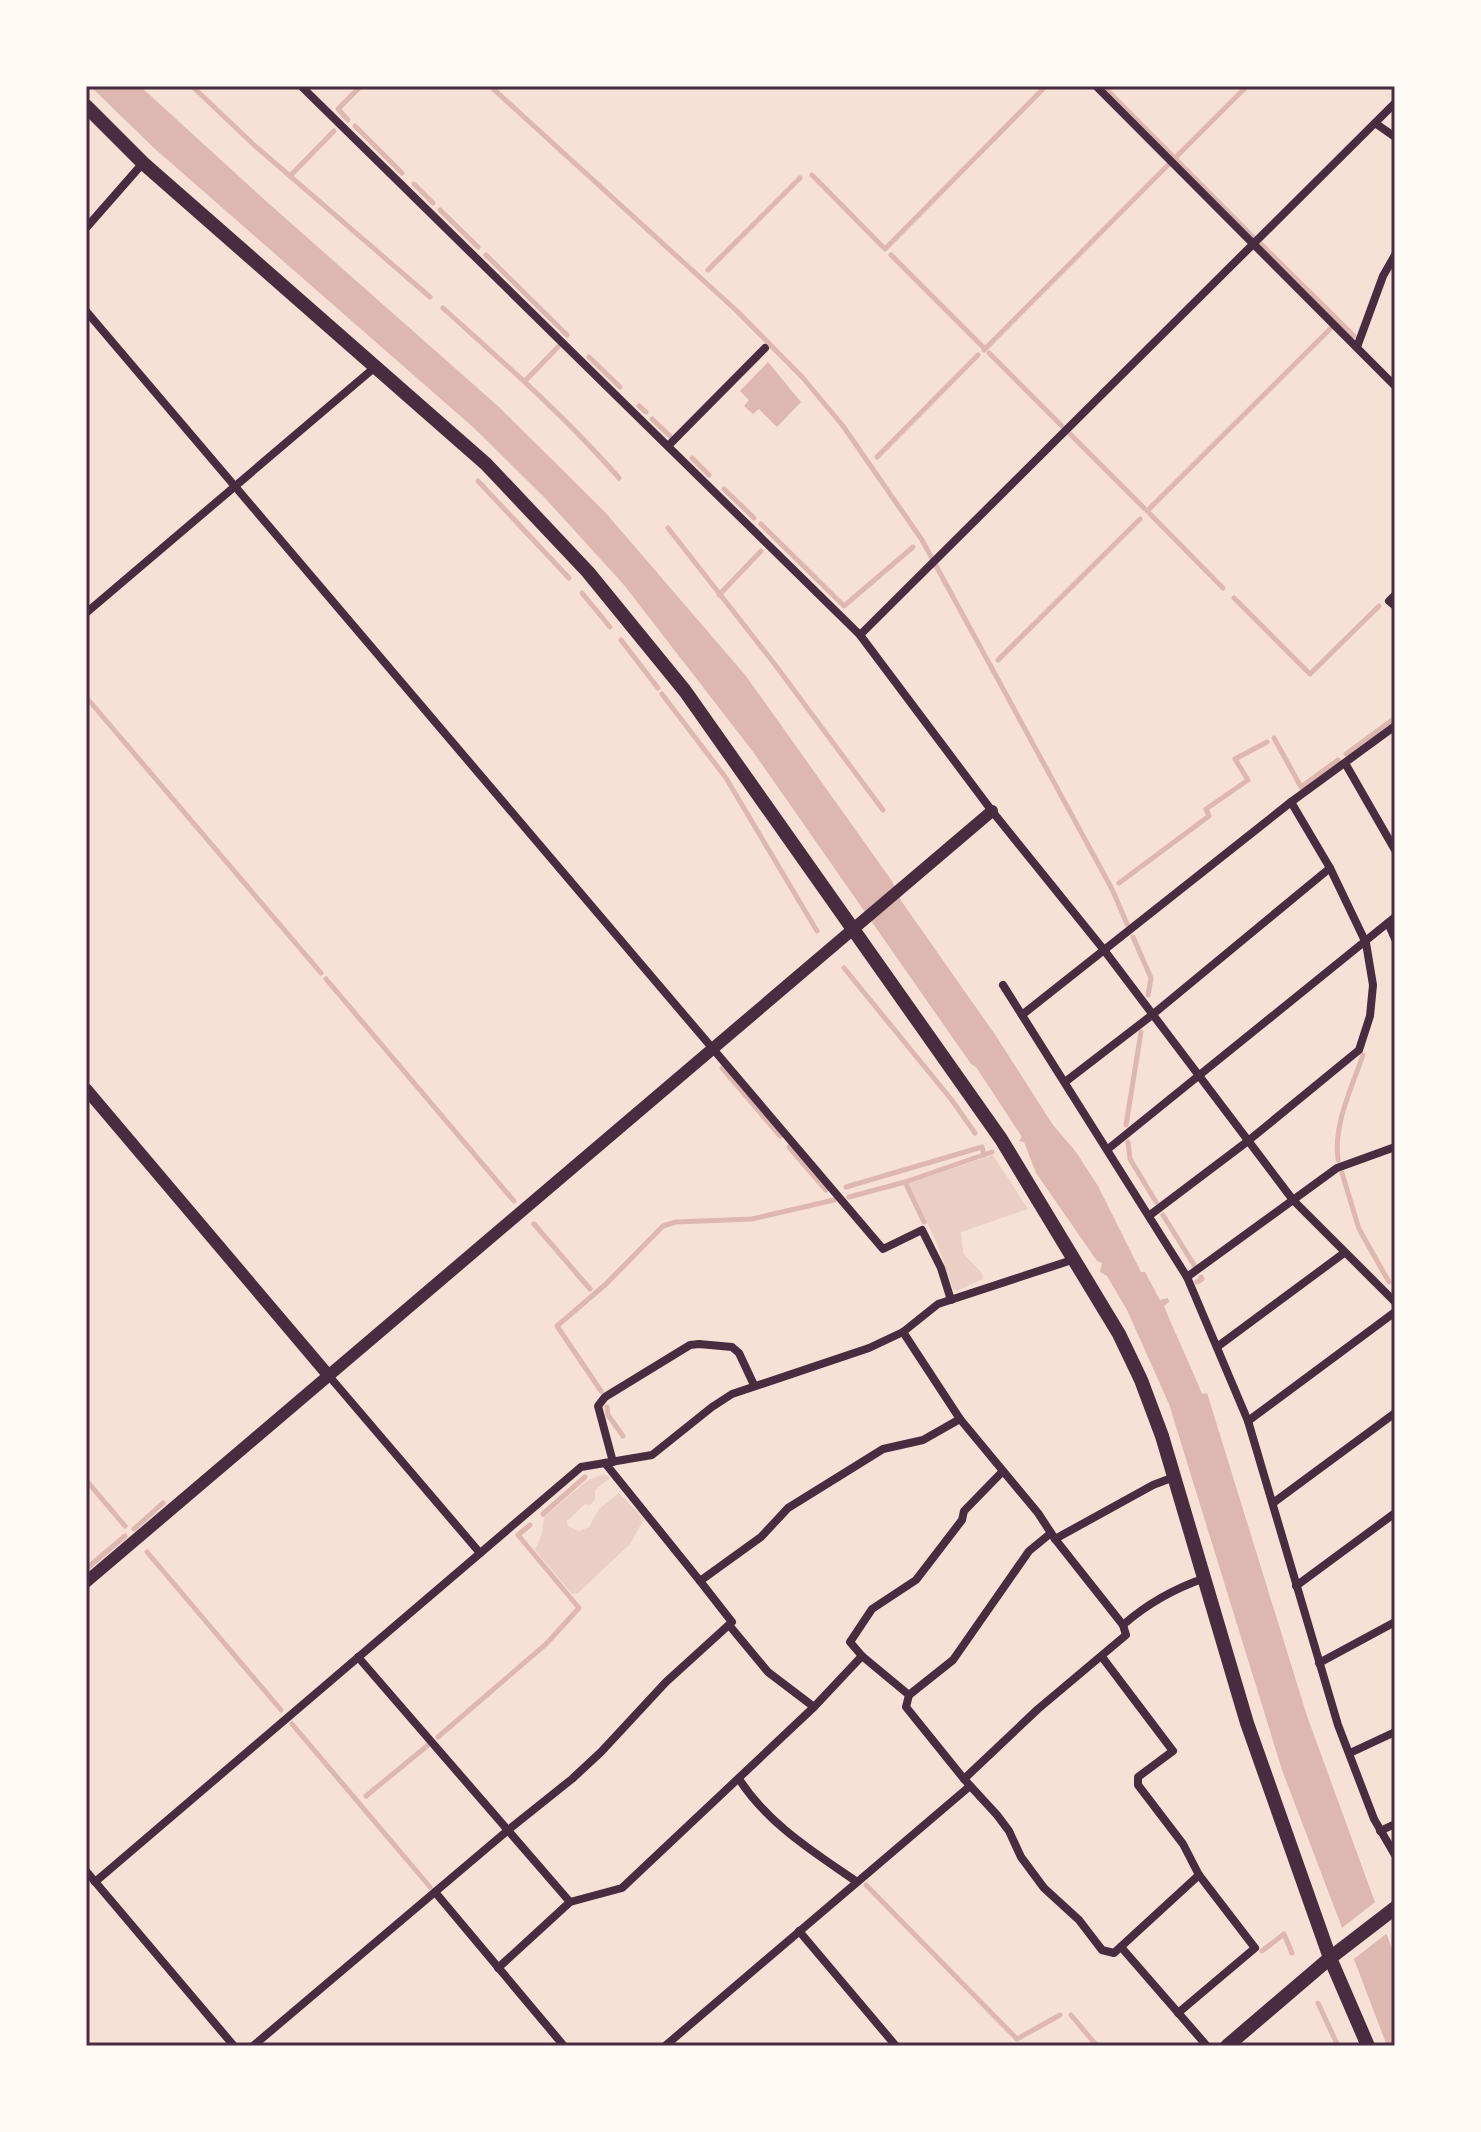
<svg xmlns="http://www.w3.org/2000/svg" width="1481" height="2132" font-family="Ubuntu,sans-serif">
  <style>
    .green { fill: #ebcfc5 }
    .water { fill: #dcb8b0 }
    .pier { fill: #f7e1d7 }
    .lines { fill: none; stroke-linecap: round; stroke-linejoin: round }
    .stream { stroke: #dcb8b0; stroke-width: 5 }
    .minor { stroke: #4a2c40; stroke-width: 8 }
    .tertiary { stroke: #4a2c40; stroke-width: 12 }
    .secondary { stroke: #4a2c40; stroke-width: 14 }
    .neatline { fill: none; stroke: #4a2c40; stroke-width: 3 }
  </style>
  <rect width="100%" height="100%" fill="#f7e1d7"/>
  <g class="green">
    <polygon points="993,1155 1028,1209 961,1232 963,1253 982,1273 983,1279 957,1291 953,1289 936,1241 908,1183"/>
    <polygon points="604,1474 610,1478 595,1490 595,1499 590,1505 585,1504 567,1521 568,1526 579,1531 589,1527 599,1509 619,1493 644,1519 630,1544 578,1593 572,1594 535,1550 542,1534 544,1517 588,1480"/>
  </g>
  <g class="water">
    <path d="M 90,86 L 140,86 L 267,202 L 499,407 L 605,512 L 746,676 L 892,881 L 902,902 L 996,1036 L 1053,1125 L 1076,1152 L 1098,1186 L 1141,1272 L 1145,1272 L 1160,1300 L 1168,1298 L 1169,1302 L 1164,1306 C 1176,1336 1190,1364 1202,1394 L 1207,1393 L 1307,1716 L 1395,1957 L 1395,2046 L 1387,2046 L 1282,1770 L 1169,1404 L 1127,1310 L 1107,1276 L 1100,1272 L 1102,1263 L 1097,1261 L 1036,1173 L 1024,1142 L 1019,1141 L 1022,1137 L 976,1067 L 971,1064 L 754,753 L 624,585 L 544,497 L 474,428 L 154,148 Z"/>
    <polygon points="768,362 801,402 777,427 759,409 753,414 744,406 749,400 740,391"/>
  </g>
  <polygon class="pier" points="1379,1899 1390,1931 1350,1962 1338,1931"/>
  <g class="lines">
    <g class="stream">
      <polyline points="192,86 254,145 430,297"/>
      <polyline points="490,86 738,312 803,378 843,426 922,540 1112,889 1127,924"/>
      <polyline points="1103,86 1253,237"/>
      <polyline points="348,120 338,109 361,86"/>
      <polyline points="355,126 402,173"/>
      <polyline points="1174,159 1247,86"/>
      <polyline points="812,175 885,249 1046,86"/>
      <polyline points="290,176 334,131"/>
      <polyline points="414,184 433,203"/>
      <polyline points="440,210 478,247"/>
      <polyline points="1262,245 1354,336"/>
      <polyline points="486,255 567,335"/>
      <polyline points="891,255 985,349"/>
      <polyline points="708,270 800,178"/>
      <path d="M 443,308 C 504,363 565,416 619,478"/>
      <polyline points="984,350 1168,165"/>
      <polyline points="989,353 1062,426"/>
      <polyline points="589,357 620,387"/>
      <polyline points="525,381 558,347"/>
      <polyline points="639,406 646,412"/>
      <polyline points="652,419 670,436"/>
      <polyline points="1070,434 1144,508"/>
      <polyline points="877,457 978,355"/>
      <polyline points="692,458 709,475"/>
      <polyline points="478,481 569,578"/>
      <polyline points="724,489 754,518"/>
      <polyline points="1147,511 1330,329"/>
      <polyline points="1150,514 1223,588"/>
      <polyline points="761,524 844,606 913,547"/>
      <polyline points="668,528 773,662 883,810"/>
      <polyline points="582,593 610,627"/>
      <polyline points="719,595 761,551"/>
      <polyline points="1234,598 1310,674 1379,606"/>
      <polyline points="621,640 658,688"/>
      <polyline points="998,660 1140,519"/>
      <polyline points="662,694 726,778 817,931"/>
      <polyline points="86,697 321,973"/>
      <polyline points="1274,738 1301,787 1338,760"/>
      <polyline points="1346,754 1395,718"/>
      <polyline points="1119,883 1209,816 1206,809 1248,780 1235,759 1267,742"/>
      <polyline points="1133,937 1151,978 1148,995"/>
      <polyline points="844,968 951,1099 975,1133"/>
      <polyline points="326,979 514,1201"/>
      <polyline points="722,1068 780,1136"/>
      <polyline points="1126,1125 1141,1032"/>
      <polyline points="1128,1142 1130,1159 1156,1202"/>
      <polyline points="789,1147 826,1190"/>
      <path d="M 1338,1160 C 1333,1125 1352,1087 1363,1055"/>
      <polyline points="1342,1173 1359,1229 1389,1282"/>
      <polyline points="905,1182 924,1222"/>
      <polyline points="846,1187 982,1147 984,1155"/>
      <polyline points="849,1197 905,1182 992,1152"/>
      <polyline points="1163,1215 1194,1265"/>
      <polyline points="534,1224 590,1289"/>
      <polyline points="1197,1282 1202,1279 1201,1277"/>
      <polyline points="601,1391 557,1326 606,1284 663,1226 676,1222 752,1219 834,1200"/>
      <polyline points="607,1407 608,1415 623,1436"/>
      <polyline points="86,1480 125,1526"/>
      <polyline points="543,1514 585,1477"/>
      <polyline points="134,1529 163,1503"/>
      <polyline points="147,1552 281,1710"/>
      <polyline points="86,1569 125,1536"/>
      <polyline points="292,1724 430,1887"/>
      <polyline points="438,1737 546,1644 579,1608 518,1535 530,1525"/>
      <polyline points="366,1796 427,1746"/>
      <polyline points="866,1885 1017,2039 1060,2015"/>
      <polyline points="1262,1951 1284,1934 1292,1953"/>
      <polyline points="1318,2003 1338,2046"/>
      <polyline points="1071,2015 1097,2046"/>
    </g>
    <g class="minor">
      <polyline points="301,86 860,635 992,811 1104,950 1293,1200 1395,1302"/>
      <polyline points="1096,86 1395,386"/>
      <polyline points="1375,123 1395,137"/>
      <polyline points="86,228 143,163"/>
      <polyline points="86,311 883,1249 922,1230 941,1268 951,1300"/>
      <polyline points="1357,347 1383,276 1395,255"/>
      <polyline points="668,446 765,348"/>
      <polyline points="1395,595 1389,601 1395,606"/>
      <polyline points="86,613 374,368"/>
      <polyline points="860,635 1395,103"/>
      <polyline points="1345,763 1395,850"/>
      <polyline points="1388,923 1395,939"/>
      <polyline points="1003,985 1187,1277 1248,1421 1338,1725 1374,1819 1395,1855"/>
      <polyline points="1022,1015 1291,802 1395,726"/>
      <polyline points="1065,1082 1152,1015 1330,868"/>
      <polyline points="1108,1149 1395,917"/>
      <polyline points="1150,1215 1248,1141 1359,1050 1370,1016 1373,985 1366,943 1330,868 1291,802"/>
      <polyline points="1187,1277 1337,1168 1395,1147"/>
      <polyline points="903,1332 960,1419 1038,1513 1055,1539 1123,1625 1126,1635 1038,1709 964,1779"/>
      <polyline points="1217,1347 1344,1253"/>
      <polyline points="329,1376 480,1553"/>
      <polyline points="1248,1421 1395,1312"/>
      <polyline points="613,1462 598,1406 605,1397 690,1345 699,1344 732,1347 739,1353 754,1385"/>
      <polyline points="605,1463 700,1581"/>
      <polyline points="1003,1471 964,1511 962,1520 916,1580 872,1609 850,1642 862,1656 909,1695 906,1707 964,1779 997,1815 1009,1831 1021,1857 1044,1888 1079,1920 1102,1950 1114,1953 1199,1875"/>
      <polyline points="1273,1503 1395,1413"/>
      <polyline points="1055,1539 1153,1485 1174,1477"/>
      <polyline points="1296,1586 1395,1513"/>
      <polyline points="729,1625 768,1672 814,1707"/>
      <path d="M 1123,1625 C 1148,1603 1173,1589 1205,1578"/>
      <polyline points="358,1657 570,1902 622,1888 814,1707 862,1656"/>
      <polyline points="1102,1657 1173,1751 1138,1777 1138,1785 1183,1844 1199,1875 1255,1948 1178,2013"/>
      <polyline points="1319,1663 1395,1622"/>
      <polyline points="909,1695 953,1660 1029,1551 1051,1533"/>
      <polyline points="1350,1753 1395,1732"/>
      <path d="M 739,1779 C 768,1824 814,1852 857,1882"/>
      <polyline points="1380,1831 1395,1824"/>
      <polyline points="86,1871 234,2046"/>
      <polyline points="95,1882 581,1467 652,1455 712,1407 732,1394 869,1348 903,1332 938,1304 1075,1259"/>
      <polyline points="435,1892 564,2046"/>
      <polyline points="799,1931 896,2046"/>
      <polyline points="1121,1947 1207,2046"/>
      <polyline points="498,1968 570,1902"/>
      <polyline points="253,2046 507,1831 572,1779 601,1752 666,1682 732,1622 700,1581 761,1537 788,1508 883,1449 923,1440 960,1419"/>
      <polyline points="665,2046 970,1786"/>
    </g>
    <g class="tertiary">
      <polyline points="86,1089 329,1376"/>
      <polyline points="86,1582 992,811"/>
    </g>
    <g class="secondary">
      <polyline points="86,106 143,163 486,464 588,572 685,691 1001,1139 1119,1334 1141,1380 1162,1436 1247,1723 1330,1958 1368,2046"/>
      <polyline points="1227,2046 1330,1958 1395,1908"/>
    </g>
  </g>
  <rect width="1481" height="2132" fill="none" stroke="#fffaf5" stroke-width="176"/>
  <rect x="88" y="88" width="1305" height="1956" class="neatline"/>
</svg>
